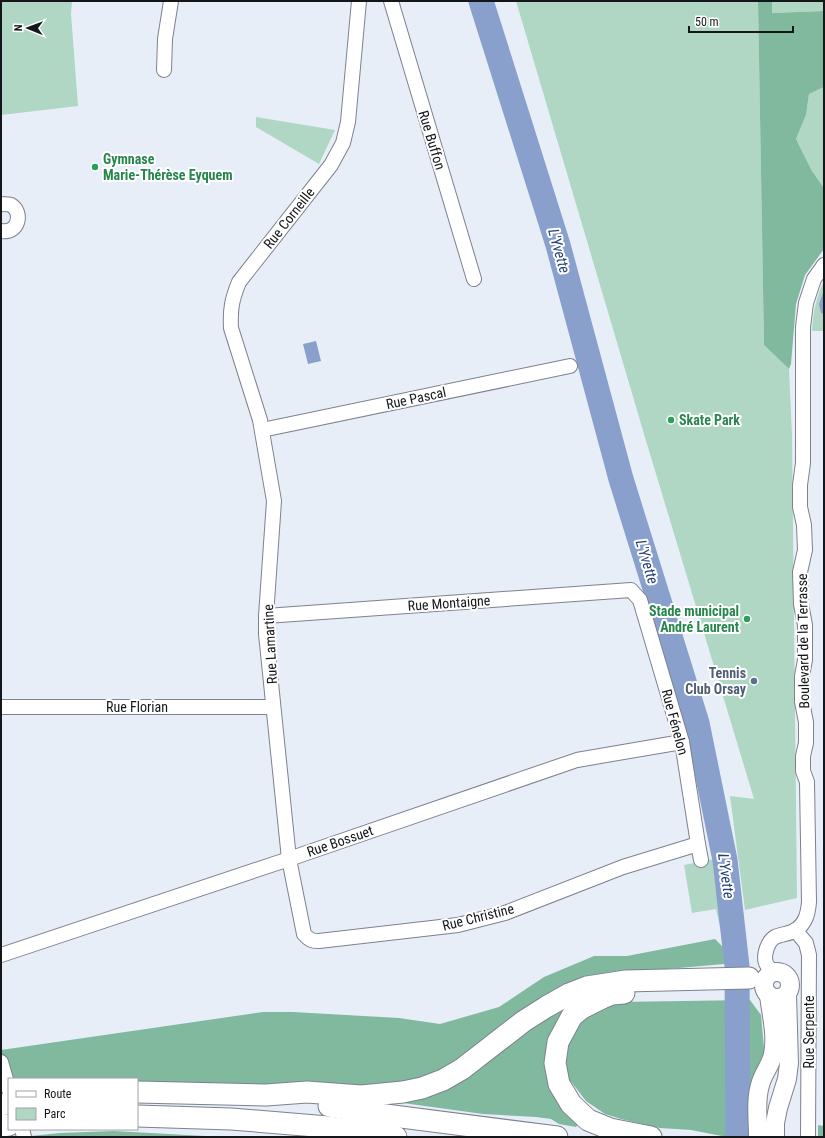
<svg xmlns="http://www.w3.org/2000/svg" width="825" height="1138" font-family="'Roboto Condensed',sans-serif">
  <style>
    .green { fill: #afd7c3 }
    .forest { fill: #81b99f }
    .water { fill: #88a0cb }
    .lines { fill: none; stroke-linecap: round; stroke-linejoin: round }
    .river { stroke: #88a0cb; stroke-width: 25 }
    .minor-casing { stroke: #7d828c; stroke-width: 16 }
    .major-casing { stroke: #7d828c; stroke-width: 20 }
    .highway-casing { stroke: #7d828c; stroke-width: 23 }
    .minor { stroke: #fff; stroke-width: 14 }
    .major { stroke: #fff; stroke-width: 18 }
    .highway { stroke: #fff; stroke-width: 21 }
    .leisure-dot { fill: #2e9e5b; stroke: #fff; stroke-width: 1.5 }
    .service-dot { fill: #5c6f8a; stroke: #fff; stroke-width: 1.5 }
    .labels { text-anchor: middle; stroke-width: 4; stroke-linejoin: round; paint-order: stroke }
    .street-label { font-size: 14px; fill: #14161a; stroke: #fff }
    .leisure-label { font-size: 14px; font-weight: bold; fill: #27864d; stroke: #fff; text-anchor: start }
    .service-label { font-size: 14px; font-weight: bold; fill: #4e5e75; stroke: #fff; text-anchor: end }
    .water-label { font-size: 15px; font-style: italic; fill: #223f75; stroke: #fff }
  </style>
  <rect width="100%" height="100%" fill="#e7eef8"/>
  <g class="green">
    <polygon points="1,1 72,1 71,14 78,106 1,115"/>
    <polygon points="516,1 758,1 764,345 789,369 792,435 797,898 745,910 730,796 754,799 647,444"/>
    <polygon points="772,1 824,1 824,12 823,11 771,13"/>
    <polygon points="824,87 824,188 812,171 796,139 806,115 809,94"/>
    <polygon points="256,117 335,130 319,164 256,127"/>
    <path d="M 824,281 L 824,331 L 812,331 C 813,312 816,298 824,281 Z"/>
    <polygon points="714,859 726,926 720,927 716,909 692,913 684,865"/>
  </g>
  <g class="forest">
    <polygon points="758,1 772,1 772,13 823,11 824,12 824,87 809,94 806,115 796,139 812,171 824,188 824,249 805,275 796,304 791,364 789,369 764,345"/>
    <polygon points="715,939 725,949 724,964 600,975 557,990 460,1057 438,1070 421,1079 380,1087 137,1083 137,1079 9,1079 9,1095 1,1096 1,1050 263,1012 293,1012 399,1018 440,1024 499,1007 544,977 594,956 627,956"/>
    <polygon points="750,1000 761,1015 764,1048 766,1132 762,1137 727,1137 691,1130 660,1128 621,1119 605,1114 586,1101 569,1079 566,1066 565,1051 581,1018 615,1002"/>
    <polygon points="569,1005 557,1020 550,1037 579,1123 576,1127 559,1124 551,1119 536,1117 483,1114 403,1103 540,1018"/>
    <polygon points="818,1125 824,1126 824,1137 818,1137"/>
    <polygon points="114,1131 205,1136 218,1137 21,1137 60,1133"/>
  </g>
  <g class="water">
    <polygon points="824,290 824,314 821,313 819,304"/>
    <polygon points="316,341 321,361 308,364 303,344"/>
  </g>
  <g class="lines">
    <polyline class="river" points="481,1 558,245 621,479 697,723 725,860 737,966 738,1137"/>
    <defs>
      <g id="minor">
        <path d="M 359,1 L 348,122 L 343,143 L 331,165 L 239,282 C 232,299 230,309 231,328 L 260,420 L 274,501 L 266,616 L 266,634 L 289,859 L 304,934 C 309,940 312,941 319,941 L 458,925 L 505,913 L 623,867 L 698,844"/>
        <polyline points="391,1 474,279"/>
        <polyline points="164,70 165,39 171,1"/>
        <path d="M 1,204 C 4,204 9,204 11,205 C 23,212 19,234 1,231"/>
        <polyline points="262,430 570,366"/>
        <polyline points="266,616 631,590 640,600 682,742 698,844 701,860"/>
        <polyline points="1,707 273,707"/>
        <polyline points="795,930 806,943 809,955 808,1137"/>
        <polyline points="1,955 289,859 577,760 682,742"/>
        <path d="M 773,973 C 771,970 767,966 766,963 C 763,955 768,941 775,937 C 781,934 790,934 796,930 C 806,923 808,913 809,902 L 807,782 L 803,771 L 803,756 L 806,743 L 806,722 L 802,702 L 802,676 L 805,660 L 805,625 L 801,604 L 800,572 L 805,550 L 804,525 L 800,507 L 800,485 L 803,463 L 803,327 L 806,303 L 814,279 L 824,265"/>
        <polyline points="1,1062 9,1090"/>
        <polyline points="22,1129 24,1137"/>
      </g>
      <g id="major">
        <circle cx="777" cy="985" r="13"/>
        <path d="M 758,1137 C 758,1119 755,1099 761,1082 C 764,1072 771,1065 773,1054 C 777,1035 771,1014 769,995"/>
        <polyline points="775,1137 775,1123 778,1108 787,1079 789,1063 787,994"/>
      </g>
      <g id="highway">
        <polyline points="624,993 612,994 602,998 582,1008 572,1016 558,1042 555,1063 559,1084 571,1104 588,1120 610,1129 651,1137"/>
        <polyline points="137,1092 266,1095 307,1092 361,1096 403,1092 422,1088 443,1080 462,1069 524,1021 546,1007 569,994 587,987 626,981 749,978"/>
        <polyline points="1,1105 9,1103"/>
        <polyline points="329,1106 370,1113 557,1137"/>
        <polyline points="137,1116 231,1119 328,1127 396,1137"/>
        <polyline points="1,1126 9,1125"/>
      </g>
    </defs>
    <use href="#minor" class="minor-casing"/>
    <use href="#major" class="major-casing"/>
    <use href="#highway" class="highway-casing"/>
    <use href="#minor" class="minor"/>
    <use href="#major" class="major"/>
    <use href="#highway" class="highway"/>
  </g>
  <g class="leisure-dot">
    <circle cx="95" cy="167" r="4"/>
    <circle cx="671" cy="420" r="4"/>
    <circle cx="747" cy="619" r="4"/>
  </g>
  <circle class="service-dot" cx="754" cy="681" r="4"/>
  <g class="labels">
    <g class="street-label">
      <text transform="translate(432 140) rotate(73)" y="5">Rue Buffon</text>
      <text transform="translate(289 218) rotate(-52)" y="5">Rue Corneille</text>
      <text transform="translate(416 398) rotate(-12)" y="5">Rue Pascal</text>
      <text transform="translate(449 603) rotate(-4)" y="5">Rue Montaigne</text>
      <text transform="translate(803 641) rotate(-91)" y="5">Boulevard de la Terrasse</text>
      <text transform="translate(270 644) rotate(-93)" y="5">Rue Lamartine</text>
      <text x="137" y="712">Rue Florian</text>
      <text transform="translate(675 722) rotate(75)" y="5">Rue Fénelon</text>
      <text transform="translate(340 841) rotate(-19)" y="5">Rue Bossuet</text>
      <text transform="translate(478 917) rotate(-14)" y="5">Rue Christine</text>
      <text transform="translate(809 1032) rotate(-90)" y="5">Rue Serpente</text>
    </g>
    <g class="leisure-label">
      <text x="103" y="164">Gymnase<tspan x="103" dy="16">Marie-Thérèse Eyquem</tspan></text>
      <text x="679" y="425">Skate Park</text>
      <text x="739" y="616" text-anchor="end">Stade municipal<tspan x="739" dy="16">André Laurent</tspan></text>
    </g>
    <g class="service-label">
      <text x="746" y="678">Tennis<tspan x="746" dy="16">Club Orsay</tspan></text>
    </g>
    <g class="water-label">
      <text transform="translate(559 251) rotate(74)" y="5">L'Yvette</text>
      <text transform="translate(647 562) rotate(73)" y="5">L'Yvette</text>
      <text transform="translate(726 876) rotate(82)" y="5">L'Yvette</text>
    </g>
  </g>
  <rect width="825" height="1138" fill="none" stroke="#14161a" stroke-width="4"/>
  <rect x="8" y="1078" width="130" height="52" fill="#ffffff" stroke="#a1a2a3"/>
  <rect x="16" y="1091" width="20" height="6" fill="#ffffff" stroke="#a1a2a3"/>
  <text x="44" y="1098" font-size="12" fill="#14161a">Route</text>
  <rect x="16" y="1108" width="20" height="12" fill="#afd7c3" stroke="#a1a2a3"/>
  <text x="44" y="1118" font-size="12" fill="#14161a">Parc</text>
  <g transform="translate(28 28) rotate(271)" stroke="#ffffff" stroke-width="3" paint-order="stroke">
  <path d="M0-3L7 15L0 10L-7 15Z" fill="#14161a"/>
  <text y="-6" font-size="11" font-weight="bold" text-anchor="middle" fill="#14161a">N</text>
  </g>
  <path d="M689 26v6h104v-6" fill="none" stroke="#14161a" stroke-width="2"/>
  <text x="695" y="26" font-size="12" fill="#14161a" stroke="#ffffff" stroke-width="3" paint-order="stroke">50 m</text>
</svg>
